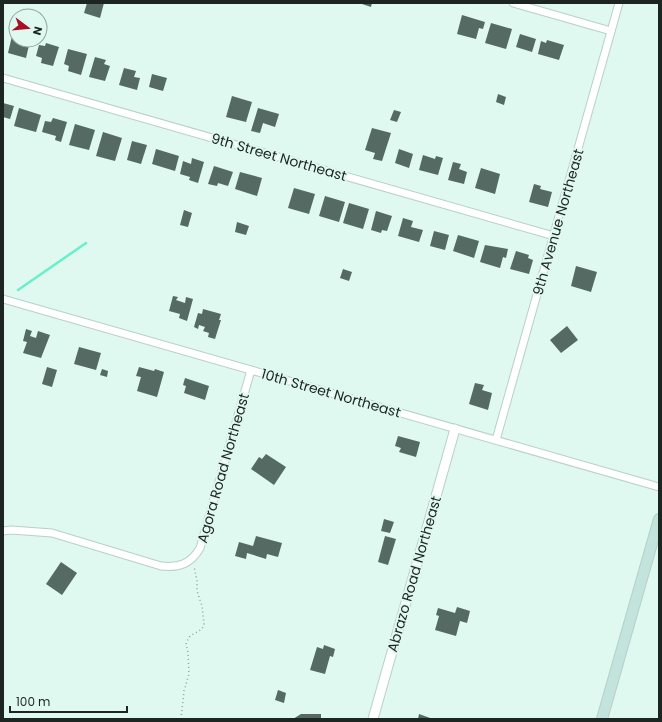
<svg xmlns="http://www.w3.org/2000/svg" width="662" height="722" font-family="Poppins,sans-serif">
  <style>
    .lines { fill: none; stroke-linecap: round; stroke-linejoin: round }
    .stream { stroke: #68efcb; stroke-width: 2.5 }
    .building { fill: #546a63 }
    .minor-casing { stroke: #b8d0c7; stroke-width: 9 }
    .tertiary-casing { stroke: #b8d0c7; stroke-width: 11 }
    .secondary-casing { stroke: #b8d0c7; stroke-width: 12 }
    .path { stroke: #8ea09a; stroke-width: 1.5; stroke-dasharray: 1 3; stroke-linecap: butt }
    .minor { stroke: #fff; stroke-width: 7 }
    .tertiary { stroke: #fff; stroke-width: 9 }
    .secondary { stroke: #c3e4dc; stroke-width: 10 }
    .labels { text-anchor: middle; stroke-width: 4; stroke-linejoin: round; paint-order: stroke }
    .street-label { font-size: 14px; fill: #1c2522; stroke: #e0f9f0 }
  </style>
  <rect width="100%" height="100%" fill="#e0f9f0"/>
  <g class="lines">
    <polyline class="stream" points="18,290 86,243"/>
  </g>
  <g class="building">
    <polygon points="87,3 104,3 100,18 84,13"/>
    <polygon points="359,3 372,3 371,7"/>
    <polygon points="462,15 485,22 483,29 479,28 476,39 457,34"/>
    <polygon points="491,23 512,29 506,49 485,43"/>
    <polygon points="520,34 536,39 532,52 516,47"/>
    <polygon points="12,36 16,37 16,40 30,41 26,58 8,53"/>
    <polygon points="547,40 564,45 559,60 538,54 541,41 546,43"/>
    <polygon points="46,43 59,47 53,66 41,63 42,58 36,56 39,45 45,46"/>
    <polygon points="68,49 87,54 81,75 68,71 69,66 64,64"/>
    <polygon points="95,57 106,60 104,64 110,66 105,81 89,77"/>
    <polygon points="124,68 136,71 134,77 140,78 137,90 119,85"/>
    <polygon points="152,74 167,78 163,91 149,87"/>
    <polygon points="498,94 506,97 504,105 496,102"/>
    <polygon points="232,96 252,102 246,122 226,117"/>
    <polygon points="3,103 14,106 10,119 3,117"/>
    <polygon points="19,108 41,115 36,132 14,126"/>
    <polygon points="258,108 279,114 275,127 263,123 260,133 251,131"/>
    <polygon points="394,110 401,112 397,122 390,120"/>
    <polygon points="53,118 67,122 61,142 55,140 56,136 42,132 45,121 51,122"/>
    <polygon points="75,124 95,130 89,150 69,145"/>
    <polygon points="372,128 391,133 382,161 373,159 375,153 365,150"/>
    <polygon points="103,132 122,138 115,161 96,156"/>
    <polygon points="132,141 147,145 141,164 127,160"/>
    <polygon points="156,149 179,156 175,171 152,164"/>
    <polygon points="399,149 413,154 409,168 395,163"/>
    <polygon points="423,155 435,159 436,156 443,158 438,175 419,170"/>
    <polygon points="192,158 204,162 198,183 189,180 190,177 180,174 183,161 191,164"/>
    <polygon points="453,162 461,164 459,169 467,172 464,184 448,180"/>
    <polygon points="214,166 233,172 228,186 218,183 217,186 208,184"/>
    <polygon points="481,168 500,174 495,194 475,188"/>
    <polygon points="240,172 262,178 257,196 235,189"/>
    <polygon points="534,184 541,186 540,189 552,192 548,207 529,202"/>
    <polygon points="294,188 315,194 309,214 288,208"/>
    <polygon points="325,196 345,202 339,222 319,216"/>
    <polygon points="349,203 369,209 363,229 343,223"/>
    <polygon points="184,210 192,213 188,227 180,225"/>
    <polygon points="376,211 392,216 387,231 382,230 381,233 371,230"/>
    <polygon points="403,218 413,221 411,227 423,230 419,242 398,236"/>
    <polygon points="237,222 249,226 246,235 235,232"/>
    <polygon points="434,231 449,235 445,250 430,246"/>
    <polygon points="458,235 479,241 474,258 453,251"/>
    <polygon points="485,245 508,249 506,258 503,257 500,268 480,262"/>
    <polygon points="516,251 529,255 528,258 533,260 529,274 510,269"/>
    <polygon points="576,266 597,272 591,292 571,286"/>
    <polygon points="343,269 352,272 349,281 340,278"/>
    <polygon points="173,296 178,297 176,300 185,303 186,297 193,299 187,321 179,318 180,314 169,311"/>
    <polygon points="203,309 221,314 219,320 221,320 215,339 208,337 209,333 203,331 205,327 199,325 198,329 194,327 198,313 202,314"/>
    <polygon points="567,326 578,340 561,353 550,340"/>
    <polygon points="26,329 32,331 30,336 36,338 38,331 50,335 41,358 23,353 27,342 23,341"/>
    <polygon points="79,347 101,353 96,370 74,364"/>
    <polygon points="47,367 57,370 52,387 42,384"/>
    <polygon points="139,367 154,371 155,369 164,372 157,397 137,391 141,377 136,376"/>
    <polygon points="102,369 108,371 107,377 100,375"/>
    <polygon points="185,378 209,386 205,400 184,393 186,386 183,385"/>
    <polygon points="475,383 484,385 482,390 492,393 488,410 469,404"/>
    <polygon points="398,436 420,442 416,457 399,452 401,448 395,446"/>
    <polygon points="266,454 286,467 274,485 251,469 259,457 262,459"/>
    <polygon points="384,519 394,522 390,533 381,531"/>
    <polygon points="256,536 282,543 278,557 267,554 266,559 247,553 246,559 235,556 239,542 253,546"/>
    <polygon points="385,536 396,539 388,565 378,562"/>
    <polygon points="61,562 77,573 62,595 46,584"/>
    <polygon points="457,607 470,611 467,623 460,621 456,636 435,630 439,616 436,615 438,608 455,613"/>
    <polygon points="324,645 335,649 333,657 330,656 325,674 310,670 317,647 323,649"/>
    <polygon points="278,690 286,693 284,703 275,700"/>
    <polygon points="301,714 321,714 321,719 293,719"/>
    <polygon points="419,714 433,719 418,719"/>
  </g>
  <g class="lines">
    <defs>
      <g id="minor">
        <polyline points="513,3 611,31"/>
        <polyline points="3,78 554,236"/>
        <polyline points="3,299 659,487"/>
        <polyline points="496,440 619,3"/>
        <path d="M 3,531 L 11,530 L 52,533 L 161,566 C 179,568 191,564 200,548 L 251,370"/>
      </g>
      <polyline id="tertiary" points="373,719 455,429"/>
      <polyline id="secondary" points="602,719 659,519"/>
    </defs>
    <use href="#minor" class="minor-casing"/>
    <use href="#tertiary" class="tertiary-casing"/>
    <use href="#secondary" class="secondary-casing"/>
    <polyline class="path" points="181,719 184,691 189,674 188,653 186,643 190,636 202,629 204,624 202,606 197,591 197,581 194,566"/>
    <use href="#minor" class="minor"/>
    <use href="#tertiary" class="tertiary"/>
    <use href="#secondary" class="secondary"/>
  </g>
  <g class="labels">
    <g class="street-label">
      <text transform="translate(279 157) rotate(16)" y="5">9th Street Northeast</text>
      <text transform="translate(558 222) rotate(-74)" y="5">9th Avenue Northeast</text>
      <text transform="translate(331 393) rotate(16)" y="5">10th Street Northeast</text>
      <text transform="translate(223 468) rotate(-74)" y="5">Agora Road Northeast</text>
      <text transform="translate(414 574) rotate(-74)" y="5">Abrazo Road Northeast</text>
    </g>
  </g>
  <rect width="662" height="722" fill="none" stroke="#1c2522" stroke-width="8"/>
  <g transform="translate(28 28) rotate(106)"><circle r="19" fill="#e0f9f0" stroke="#92a49e"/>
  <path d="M0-3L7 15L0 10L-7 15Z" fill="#a81024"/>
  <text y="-6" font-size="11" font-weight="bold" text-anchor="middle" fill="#1c2522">N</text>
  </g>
  <path d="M10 706v6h117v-6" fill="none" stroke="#1c2522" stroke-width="2"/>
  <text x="16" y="706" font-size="12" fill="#1c2522" stroke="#e0f9f0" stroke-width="3" paint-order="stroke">100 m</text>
</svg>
